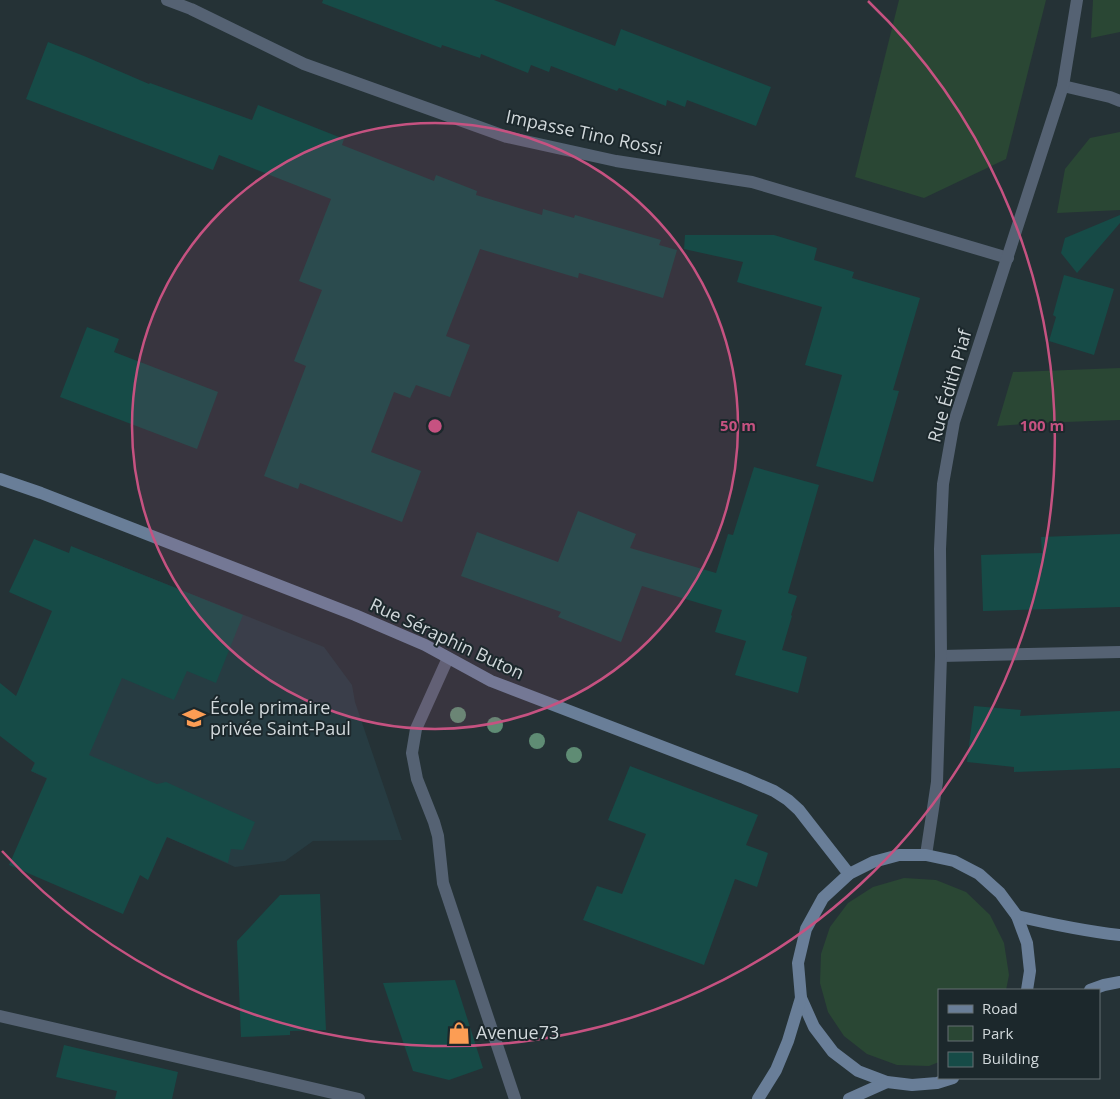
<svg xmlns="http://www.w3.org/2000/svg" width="1120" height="1099" font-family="'Open Sans',sans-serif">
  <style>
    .built { fill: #273c42 }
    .green { fill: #2a4734 }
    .building { fill: #164b47 }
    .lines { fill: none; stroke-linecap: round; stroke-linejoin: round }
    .lane { stroke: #556273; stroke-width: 12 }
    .street { stroke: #556273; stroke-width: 12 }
    .secondary { stroke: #697e98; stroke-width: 12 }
    .tree { fill: #5f8c74 }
    .ring { fill: none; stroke: #c65281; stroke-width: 2.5 }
    .labels { text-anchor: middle; stroke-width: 4; stroke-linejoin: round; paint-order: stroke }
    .street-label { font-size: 18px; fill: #d1d8db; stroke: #1c282c }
    .poi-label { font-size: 18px; fill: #d1d8db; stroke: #1c282c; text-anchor: start }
    .centre { fill: #c65281; stroke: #1c282c; stroke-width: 2.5 }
    .ring-label { font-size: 15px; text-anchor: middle; font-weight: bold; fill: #c65281; stroke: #1c282c; stroke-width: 4; stroke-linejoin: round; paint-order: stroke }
  </style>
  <rect width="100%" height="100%" fill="#253236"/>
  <polygon class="built" points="96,556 324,647 352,685 355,702 402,840 313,841 285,861 235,867 167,837 31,771 46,737 58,648"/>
  <g class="green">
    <polygon points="899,0 1046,0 1006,159 924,198 855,177"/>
    <polygon points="1093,0 1120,0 1120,32 1091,38"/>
    <polygon points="1120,132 1120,210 1057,213 1065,169 1090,138"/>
    <polygon points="1120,368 1120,420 1037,423 997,426 1013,372"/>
    <polygon points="904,878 936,880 966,892 990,915 1004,943 1009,975 1006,990 939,990 939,1062 929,1066 897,1065 867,1054 844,1036 828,1012 820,983 821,954 830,927 848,903 873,887"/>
  </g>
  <g class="building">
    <polygon points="323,0 494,0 615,46 621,29 771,87 756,126 687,100 685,107 667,100 666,106 619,88 617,91 551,66 549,72 531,65 528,73 481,54 480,58 442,45 441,48 322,3"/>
    <polygon points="48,42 84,56 149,84 150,83 252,120 258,105 344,139 342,145 434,181 436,175 477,191 476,195 542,215 543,209 574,218 575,215 661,240 659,245 677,250 663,298 579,273 578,278 480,249 446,336 470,345 450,397 416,385 410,398 394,392 371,452 421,471 402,522 300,483 298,489 264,476 306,366 294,361 322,290 299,281 331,199 219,155 213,170 26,99"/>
    <polygon points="1120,215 1120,223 1077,273 1061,253 1065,238"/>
    <polygon points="685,235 774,235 817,248 814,260 854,272 852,278 920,298 893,390 899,391 873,482 816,466 842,375 805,365 822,307 737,282 743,262 684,249"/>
    <polygon points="1064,275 1114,289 1094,355 1049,341 1056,317 1053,315"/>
    <polygon points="87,327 119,339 114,352 218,392 197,449 60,397"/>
    <polygon points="754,467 819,485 788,593 797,596 791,615 792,616 782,650 807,657 798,693 735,675 746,641 715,632 722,610 642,586 621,642 558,617 561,612 461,576 477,532 558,562 578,511 636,534 630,548 716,573 728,534 733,535"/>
    <polygon points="1120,534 1120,607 983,611 981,555 1042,553 1041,537"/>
    <polygon points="34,539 69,553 71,546 243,615 216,683 187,671 174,700 122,678 89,755 157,784 166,782 255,822 243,850 231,849 228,863 167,837 148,880 140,875 123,914 9,865 47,778 31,771 35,763 0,736 0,683 16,696 52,611 9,592"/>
    <polygon points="974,706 1021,710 1020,716 1120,711 1120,768 1014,772 1014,767 967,762"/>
    <polygon points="630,766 758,815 746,845 768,853 757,887 735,879 704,965 583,920 597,886 622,894 646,834 608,820"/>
    <polygon points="320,894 326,1030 290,1031 290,1035 241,1037 237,941 280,895"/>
    <polygon points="455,980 483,1068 449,1080 413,1071 383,983"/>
    <polygon points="64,1045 178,1072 172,1099 115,1099 117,1091 56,1077"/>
  </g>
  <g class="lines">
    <polyline class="lane" points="0,1016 359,1099"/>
    <g class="street">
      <polyline points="167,0 191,9 304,64 507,137 616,161 752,182 1008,258"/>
      <polyline points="1063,86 1110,97 1120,101"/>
      <polyline points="941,656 1120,652"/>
      <polyline points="448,658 416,729 412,753 417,779 434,822 438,836 443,883 515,1099"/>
      <polyline points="926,855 937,782 941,656 940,549 943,484 954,422 1063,86 1077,0"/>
    </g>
    <g class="secondary">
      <polyline points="0,479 41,493 355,615 425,645 491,681 744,778 774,791 788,800 799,810 813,828 849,874"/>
      <path d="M 1017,916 C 1051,924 1085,931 1120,935"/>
      <polyline points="1090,990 1104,985 1120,982"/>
      <polyline points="953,1078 937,1083 912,1085 887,1082 858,1071 833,1052 814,1027 801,998 798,963 806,929 823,898 849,874 873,862 899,855 926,855 954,861 979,874 1000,893 1017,916 1027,943 1030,971 1027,990"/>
      <polyline points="758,1099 776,1070 788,1041 801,998"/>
      <polyline points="849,1099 887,1082"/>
    </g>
  </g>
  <g class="tree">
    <circle cx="458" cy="715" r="8"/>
    <circle cx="495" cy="725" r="8"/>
    <circle cx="537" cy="741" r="8"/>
    <circle cx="574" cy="755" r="8"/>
  </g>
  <circle cx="435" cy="426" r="303" fill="#c65281" fill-opacity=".12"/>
  <g class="ring">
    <circle cx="435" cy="426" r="303"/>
    <path d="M868 1A607 607 0 1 1 2 851"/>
  </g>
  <defs>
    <symbol id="school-bare" viewBox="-9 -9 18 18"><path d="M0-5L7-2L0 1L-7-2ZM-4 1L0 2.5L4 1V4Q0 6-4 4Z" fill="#fc9d54" stroke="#1c282c" stroke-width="2.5" paint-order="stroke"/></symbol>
    <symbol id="shop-bare" viewBox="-9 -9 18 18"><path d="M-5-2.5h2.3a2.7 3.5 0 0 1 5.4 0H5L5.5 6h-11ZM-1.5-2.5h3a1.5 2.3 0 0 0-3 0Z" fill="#fc9d54" stroke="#1c282c" stroke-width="2.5" paint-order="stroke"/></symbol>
  </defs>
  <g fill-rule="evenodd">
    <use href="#school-bare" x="178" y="702" width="32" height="32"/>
    <use href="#shop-bare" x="443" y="1017" width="32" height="32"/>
  </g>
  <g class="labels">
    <g class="street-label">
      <text transform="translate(584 133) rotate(12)" y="6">Impasse Tino Rossi</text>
      <text transform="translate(950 386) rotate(-74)" y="6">Rue Édith Piaf</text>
      <text transform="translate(447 639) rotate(25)" y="6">Rue Séraphin Buton</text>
    </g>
    <g class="poi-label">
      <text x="210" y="714">École primaire<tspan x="210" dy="21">privée Saint-Paul</tspan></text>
      <text x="476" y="1039">Avenue73</text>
    </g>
  </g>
  <circle cx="435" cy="426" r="8" class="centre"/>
  <g class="ring-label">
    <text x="738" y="431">50 m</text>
    <text x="1042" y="431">100 m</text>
  </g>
  <rect x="938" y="989" width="162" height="90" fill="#1c282c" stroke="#646e72"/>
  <rect x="948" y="1005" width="25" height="8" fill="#697e98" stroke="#646e72"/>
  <text x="982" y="1014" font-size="15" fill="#d1d8db">Road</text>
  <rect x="948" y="1026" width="25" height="15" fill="#2a4734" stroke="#646e72"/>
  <text x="982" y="1039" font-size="15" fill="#d1d8db">Park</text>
  <rect x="948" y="1052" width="25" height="15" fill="#164b47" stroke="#646e72"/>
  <text x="982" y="1064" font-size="15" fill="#d1d8db">Building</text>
</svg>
